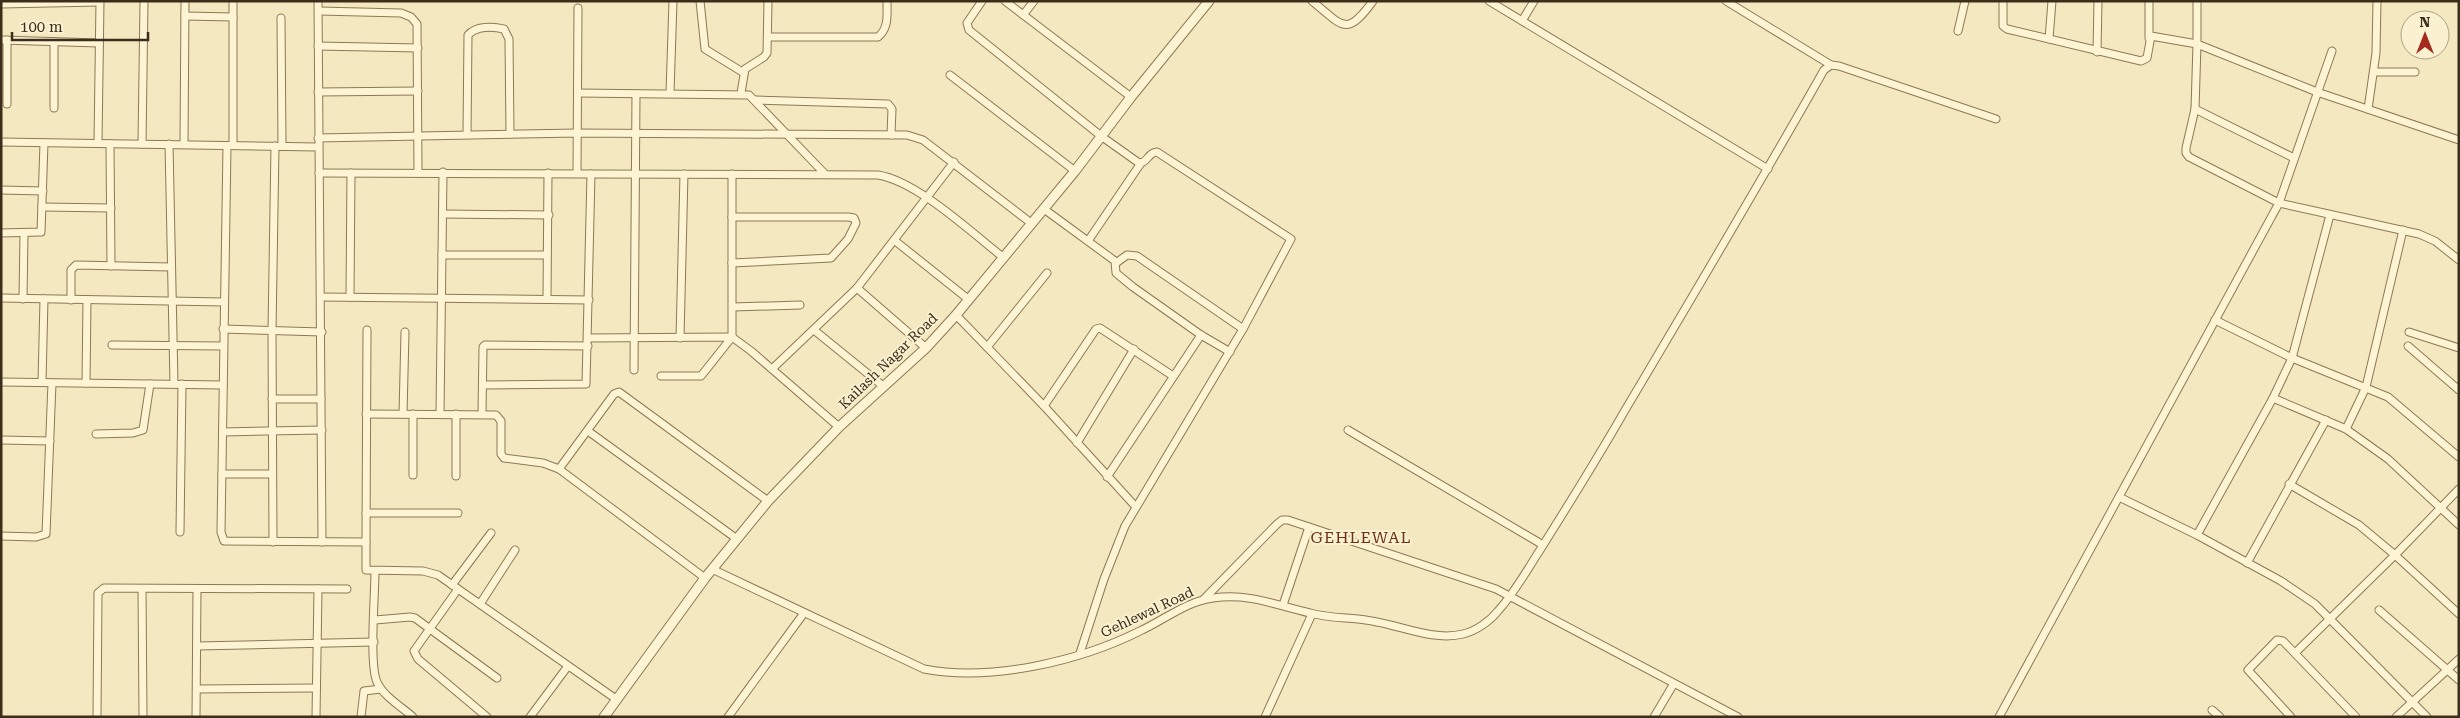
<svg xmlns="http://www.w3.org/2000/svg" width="2460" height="718" font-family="'Roboto Serif',serif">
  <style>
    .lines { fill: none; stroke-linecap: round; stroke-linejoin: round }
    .minor-casing { stroke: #8e7855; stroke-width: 9 }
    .tertiary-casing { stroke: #8e7855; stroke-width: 11 }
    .minor { stroke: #fdf4d4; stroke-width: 7 }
    .tertiary { stroke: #fdf4d4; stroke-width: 9 }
    .labels { text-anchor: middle; stroke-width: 4; stroke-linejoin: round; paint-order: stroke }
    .street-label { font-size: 14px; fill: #3c2e1b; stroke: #f9f1d0 }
    .quarter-label { font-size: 16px; letter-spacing: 1px; fill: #6d3016; stroke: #f9f1d0 }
  </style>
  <rect width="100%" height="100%" fill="#f3e8bf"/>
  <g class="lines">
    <defs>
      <g id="minor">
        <polyline points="318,1 322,542"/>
        <polyline points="700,1 705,49 744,73"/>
        <path d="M 982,1 L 967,23 L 969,30 L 1101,136 L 1139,163 C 1148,163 1148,152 1157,152 L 1291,239 L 1243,329 L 1125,526 L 1104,579 L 1080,653"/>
        <polyline points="1005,1 1131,97"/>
        <path d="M 1312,1 C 1343,26 1346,38 1373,1"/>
        <polyline points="1489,1 1768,169"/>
        <polyline points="1726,1 1831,65"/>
        <polyline points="2003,1 2003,26 2007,29 2141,61 2147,58 2151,36 2197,44 2195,109 2186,148 2186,153 2189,157 2279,203 2419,234 2435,241 2459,260"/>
        <polyline points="2197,1 2197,44 2317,92 2459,140"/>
        <polyline points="1,4 99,2"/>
        <polyline points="319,11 401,13 411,17 417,24 418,172"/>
        <polyline points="1023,15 1034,1"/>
        <polyline points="185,16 233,17"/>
        <polyline points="281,18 282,146"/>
        <polyline points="1522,21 1534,1"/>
        <polyline points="1958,31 1965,1"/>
        <path d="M 768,37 L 878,37 C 889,28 887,15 887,1"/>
        <polyline points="2149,38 2149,1"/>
        <polyline points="2049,39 2052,1"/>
        <polyline points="1,40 99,43"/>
        <polyline points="7,40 7,104"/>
        <polyline points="318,46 418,48"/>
        <polyline points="2097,52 2098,1"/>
        <polyline points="2374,72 2415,72"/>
        <polyline points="950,75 1075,171"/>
        <polyline points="318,92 418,91"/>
        <polyline points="578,93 749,95 825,174"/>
        <polyline points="670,93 673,1"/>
        <polyline points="741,93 745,69 764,57 767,53 768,1"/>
        <polyline points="756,100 888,104 892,109 891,135"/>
        <polyline points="54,108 54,42"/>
        <polyline points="2195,109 2294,158"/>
        <polyline points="2368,109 2376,53 2377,1"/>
        <path d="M 467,134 L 468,35 C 476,26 492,26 504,29 L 509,39 L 510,134"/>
        <polyline points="318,138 577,133 907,135 923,140 1031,223"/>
        <polyline points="1,142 318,147"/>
        <polyline points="98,143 100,1"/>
        <polyline points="110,144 111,266"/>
        <polyline points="142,144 144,1"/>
        <polyline points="169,144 174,384"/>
        <polyline points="184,144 185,1"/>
        <polyline points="233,145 233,1"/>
        <polyline points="227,146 221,532 224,541 366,542 366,570 423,571 438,575 616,699"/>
        <path d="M 319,173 L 878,175 C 917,181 972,233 1004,258"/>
        <polyline points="577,173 578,8"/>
        <polyline points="1,190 43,191"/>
        <polyline points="42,207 111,208"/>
        <polyline points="1044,209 1115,261 1116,273 1133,287 1201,335 1230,352"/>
        <polyline points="443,214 549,215"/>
        <polyline points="732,217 848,217 854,218 856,223 848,239 831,258 732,263"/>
        <polyline points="1,233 41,232 44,143"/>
        <polyline points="894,240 968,299"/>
        <polyline points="1088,241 1141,163"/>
        <polyline points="442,255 547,255"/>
        <polyline points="1116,263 1127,255 1137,256 1243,329"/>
        <polyline points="857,288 926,348"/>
        <polyline points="322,297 589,300"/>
        <polyline points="350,297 351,173"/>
        <polyline points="1,298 224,302"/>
        <polyline points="23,299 24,233"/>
        <polyline points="547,299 548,173"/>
        <polyline points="71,300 71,270 76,265 171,267"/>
        <polyline points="733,307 800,305"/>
        <polyline points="956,315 1044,406 1135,506"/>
        <polyline points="2215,320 2292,358 2388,397 2459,457"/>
        <polyline points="223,329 322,332"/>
        <polyline points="814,330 883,386"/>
        <polyline points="2409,332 2459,348"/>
        <polyline points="588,338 732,337 751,351 839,427"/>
        <polyline points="680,338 684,174"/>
        <polyline points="112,345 223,346"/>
        <polyline points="988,346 1047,273"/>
        <polyline points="2408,346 2459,390"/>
        <polyline points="772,369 857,288 954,162"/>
        <polyline points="634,370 636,94"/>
        <polyline points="661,376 701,376 732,337 732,174"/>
        <polyline points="1,382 223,385"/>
        <polyline points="42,382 44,299"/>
        <polyline points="86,383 87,300"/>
        <polyline points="483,385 586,384 591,174"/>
        <polyline points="2273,398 2292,358 2330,215"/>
        <polyline points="272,399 321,399"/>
        <polyline points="1044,406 1096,329 1100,328 1173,376"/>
        <polyline points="482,413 483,347 485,345 588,346"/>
        <polyline points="366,414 496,415 501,421 501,454 504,458 543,463 559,469 705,578"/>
        <polyline points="403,414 405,332"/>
        <polyline points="440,414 443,172"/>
        <polyline points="456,414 456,476"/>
        <polyline points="2346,429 2366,387 2403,230"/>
        <polyline points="1348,430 1543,545"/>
        <polyline points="588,431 737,539"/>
        <polyline points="223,432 322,430"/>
        <polyline points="96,434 133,433 143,430 150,384"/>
        <polyline points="1,440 50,441"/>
        <polyline points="1077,443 1134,349"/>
        <polyline points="559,469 614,394 619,392 768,501"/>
        <polyline points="222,474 272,474"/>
        <polyline points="413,475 413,414"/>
        <polyline points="1107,477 1201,335"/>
        <polyline points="2289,484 2359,525 2395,555 2459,614"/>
        <polyline points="2119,497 2197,535 2273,398 2346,429 2388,459 2459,525"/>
        <polyline points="366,513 458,513"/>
        <polyline points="180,532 182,384"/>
        <polyline points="2197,535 2281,581 2315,604 2427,717"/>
        <polyline points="1,536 36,537 46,534 52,383"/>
        <polyline points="273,542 272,331 275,146"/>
        <polyline points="366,542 367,330"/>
        <polyline points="2247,563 2326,420"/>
        <path d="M 712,569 L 924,669 C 991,682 1080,661 1140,631 C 1164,620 1187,601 1213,598 C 1251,593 1274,605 1310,613 C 1332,619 1355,617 1377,622 C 1404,627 1435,641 1463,634 C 1476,631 1490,621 1498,611 C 1515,592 1527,570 1540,550 C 1569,504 1597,459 1624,412 C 1691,299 1759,185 1824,70 L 1831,65 L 1839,66 L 1996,119"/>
        <path d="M 375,571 C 375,595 369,664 377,682 C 383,696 402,707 413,717"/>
        <polyline points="452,585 491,533"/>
        <polyline points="142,589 143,717"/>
        <polyline points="458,589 414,651 418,659 487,717"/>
        <polyline points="1204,599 1276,525 1282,520 1288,520 1496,589 1738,717"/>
        <polyline points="480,604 515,550"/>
        <polyline points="1283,605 1309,527"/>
        <polyline points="2379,610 2459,680"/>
        <polyline points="375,620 410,617 415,618 497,678"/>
        <polyline points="197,646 374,642"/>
        <polyline points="2295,653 2395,555 2459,489"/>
        <polyline points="197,689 316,688"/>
        <polyline points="2212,710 2220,717"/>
        <polyline points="97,717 98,593 104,588 347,589"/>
        <polyline points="196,717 197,589"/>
        <polyline points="316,717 318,589"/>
        <polyline points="361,717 364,691 381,689"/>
        <polyline points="530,717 568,666"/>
        <polyline points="728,717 804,613"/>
        <polyline points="1265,717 1312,614"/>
        <polyline points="1654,717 1673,685"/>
        <polyline points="1999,717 2279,203 2332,51"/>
        <polyline points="2291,717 2248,670 2277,640 2283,641 2356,717"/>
        <polyline points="2396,717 2459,659"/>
      </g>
      <polyline id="tertiary" points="604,717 705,578 768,501 839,427 926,348 956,315 1075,171 1131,97 1209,1"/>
    </defs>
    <use href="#minor" class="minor-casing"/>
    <use href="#tertiary" class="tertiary-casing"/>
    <use href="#minor" class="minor"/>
    <use href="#tertiary" class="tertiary"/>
  </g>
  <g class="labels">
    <g class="street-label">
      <text transform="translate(888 361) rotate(-44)" y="5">Kailash Nagar Road</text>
      <text transform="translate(1147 612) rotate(-25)" y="5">Gehlewal Road</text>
    </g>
    <g class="quarter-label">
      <text x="1361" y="543">GEHLEWAL</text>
    </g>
  </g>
  <rect width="2460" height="718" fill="none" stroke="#3c2e1b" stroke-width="5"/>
  <g transform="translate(2425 35)"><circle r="24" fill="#f9f1d0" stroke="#ada388"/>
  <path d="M0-4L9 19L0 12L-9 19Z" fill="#a4291e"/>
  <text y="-8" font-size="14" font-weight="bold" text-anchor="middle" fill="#3c2e1b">N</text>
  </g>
  <path d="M12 32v8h136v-8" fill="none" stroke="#3c2e1b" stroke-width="2.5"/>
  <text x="20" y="32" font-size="15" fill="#3c2e1b" stroke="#f9f1d0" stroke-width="4" paint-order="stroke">100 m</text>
</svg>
